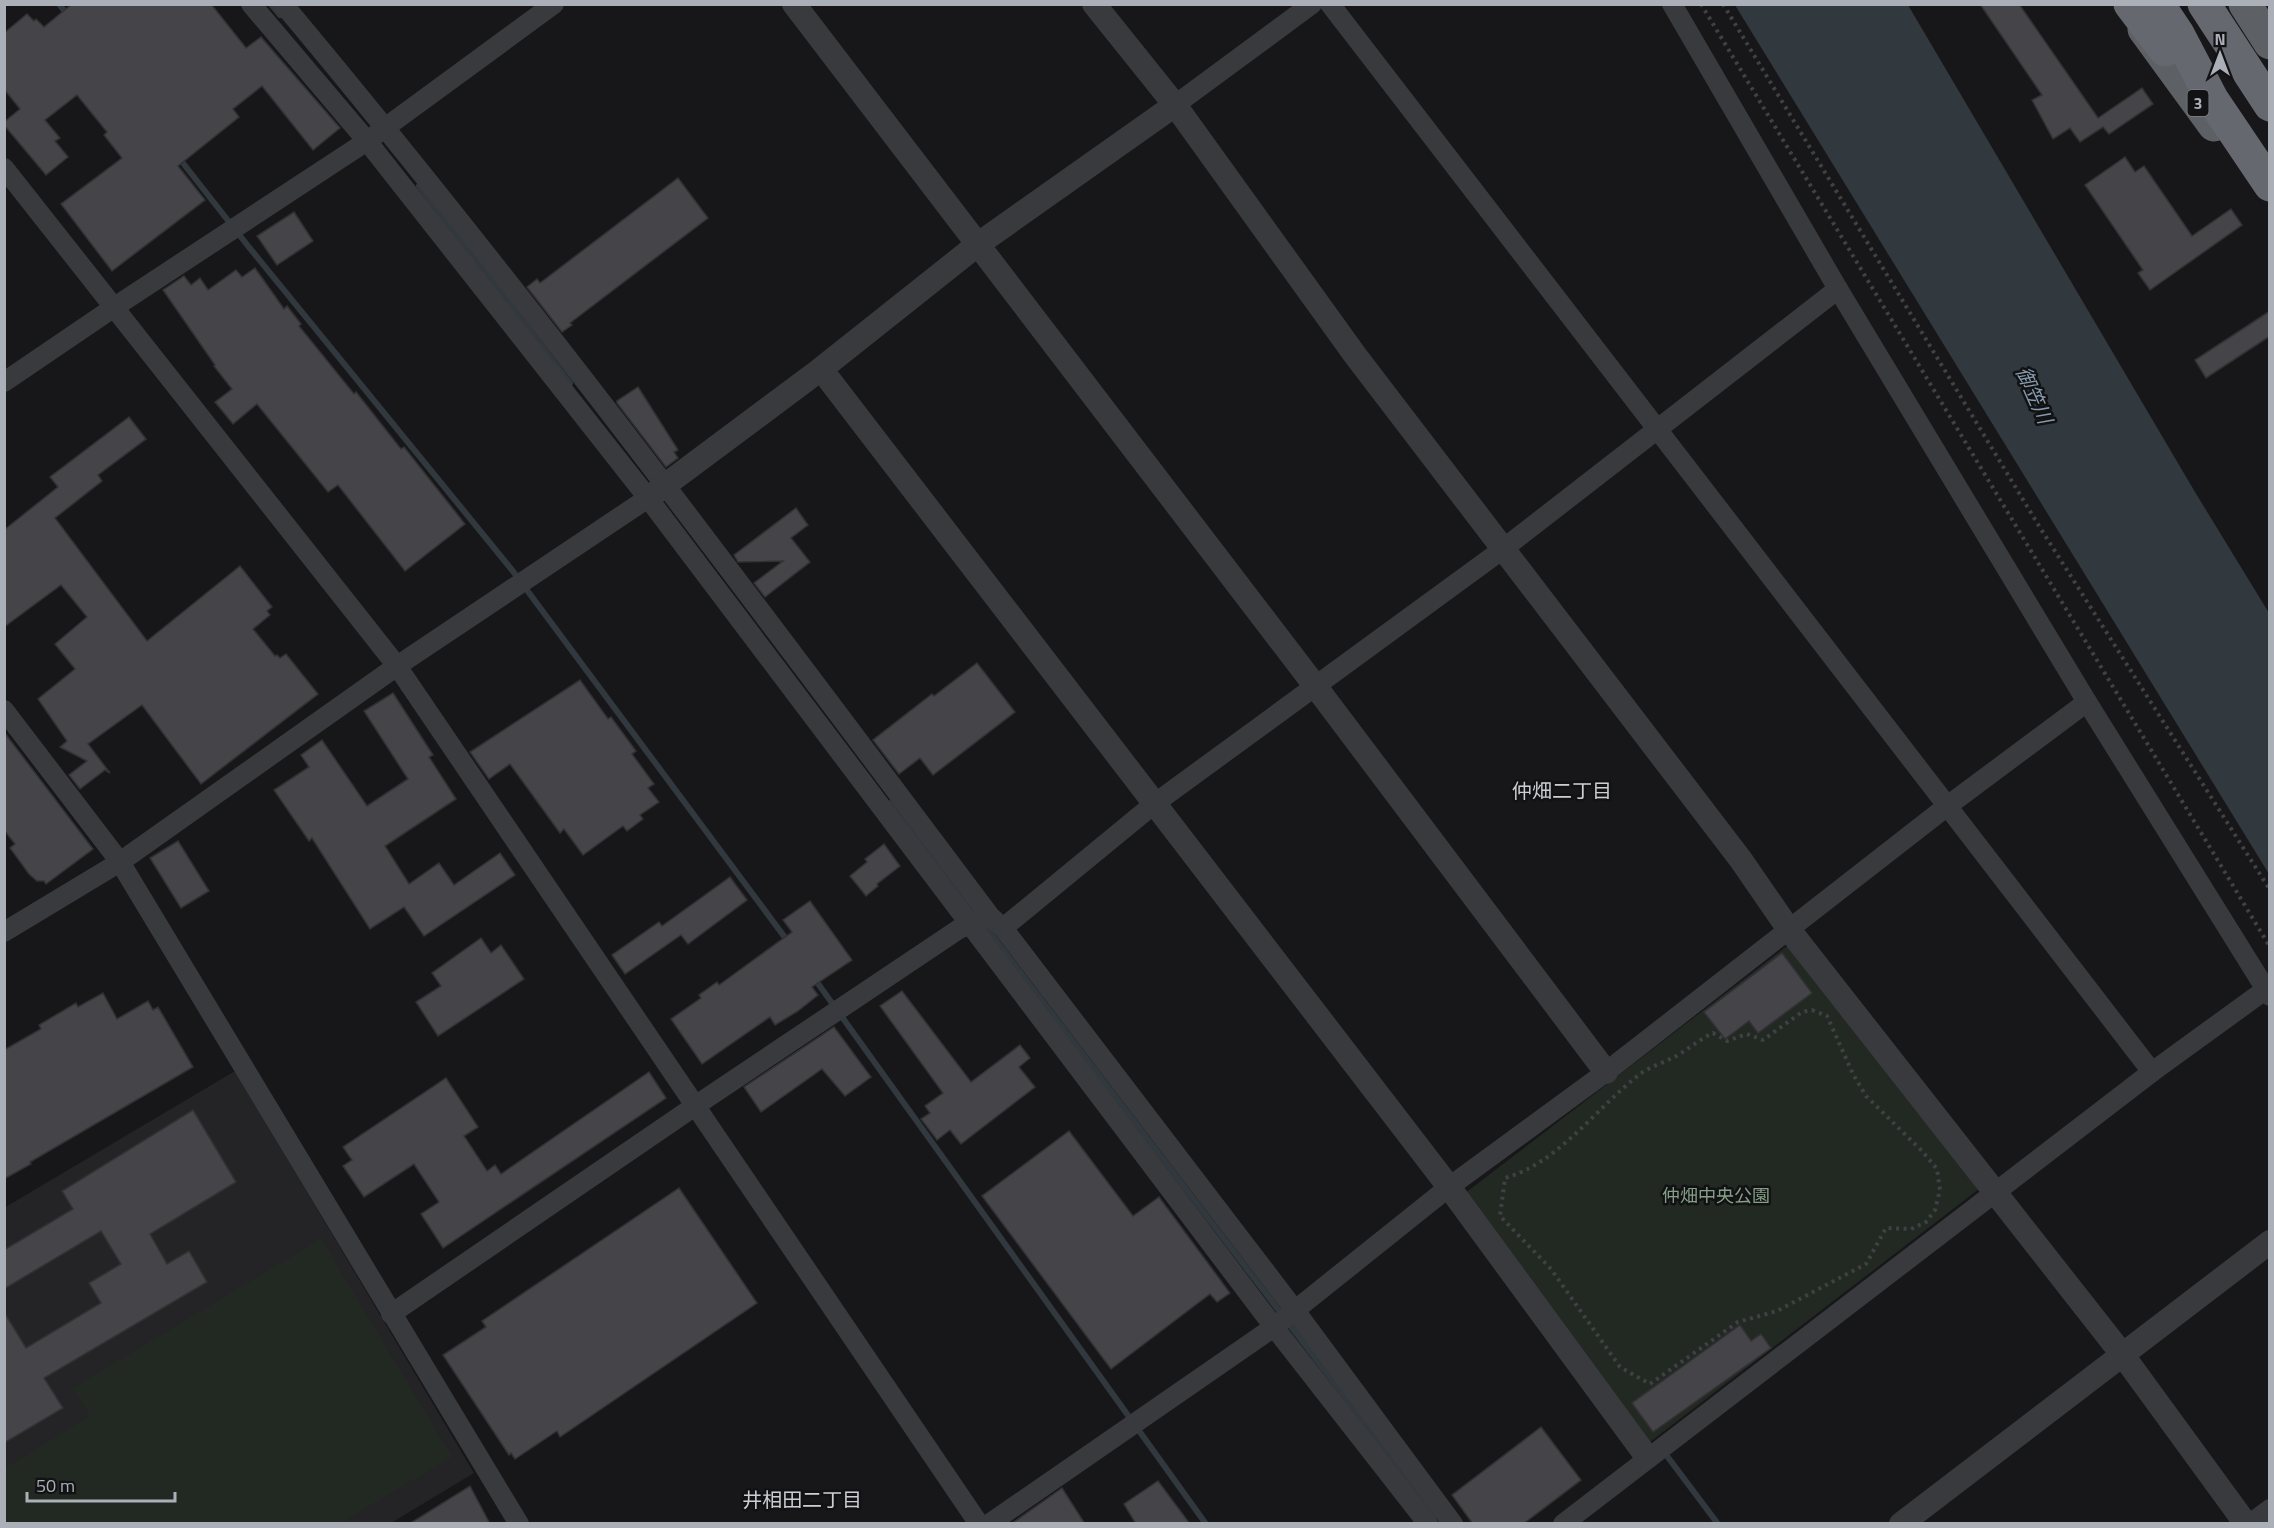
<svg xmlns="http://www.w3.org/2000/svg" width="2274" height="1528" font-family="'Titillium Web','Noto Sans JP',sans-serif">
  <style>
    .built { fill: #242426 }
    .green { fill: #222923 }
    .water { fill: #31383e }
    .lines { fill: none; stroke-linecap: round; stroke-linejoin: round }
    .stream { stroke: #31383e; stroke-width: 6 }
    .building { fill: #454549; stroke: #323235; stroke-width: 1.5 }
    .path { stroke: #3f4144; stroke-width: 4; stroke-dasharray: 3 4.5; stroke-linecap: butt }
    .minor { stroke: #393a3e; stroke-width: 20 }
    .tertiary { stroke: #393a3e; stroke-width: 24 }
    .trunk { stroke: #5d6065; stroke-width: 33 }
    .motorway { stroke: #65686e; stroke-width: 33 }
    .labels { text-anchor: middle; stroke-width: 5; stroke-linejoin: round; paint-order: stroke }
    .shield { fill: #121214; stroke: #7d8086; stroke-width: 1.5 }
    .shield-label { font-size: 16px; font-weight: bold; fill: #abafb7 }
    .park-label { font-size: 18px; fill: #84a086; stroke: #121214 }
    .water-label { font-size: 20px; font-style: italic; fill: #869cae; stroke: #121214 }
    .neighbourhood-label { font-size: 20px; fill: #ccced4; stroke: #121214 }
  </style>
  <rect width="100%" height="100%" fill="#171719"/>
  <polygon class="built" points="235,1071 474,1473 391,1523 5,1523 4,1208"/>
  <g class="green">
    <polygon points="1791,943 1979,1189 1650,1442 1464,1194"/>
    <polygon points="321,1239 452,1457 340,1523 5,1523 5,1468 90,1416 73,1388"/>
  </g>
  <polygon class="water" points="1735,5 1908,5 2195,492 2269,613 2269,874"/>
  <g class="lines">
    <g class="stream">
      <polyline points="59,4 69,17"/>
      <polyline points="271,4 280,15"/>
      <polyline points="179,158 248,246 512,570 789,943"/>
      <polyline points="419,186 570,383"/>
      <polyline points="891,803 1435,1515"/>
      <polyline points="814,978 1206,1524"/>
      <polyline points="1667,1456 1718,1524"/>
    </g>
  </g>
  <g class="building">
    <polygon points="72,4 211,4 246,48 261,37 340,128 313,150 262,86 233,109 239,117 178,166 205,200 112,271 61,204 122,158 104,135 107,132 77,95 45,120 60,138 55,141 68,157 46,175 4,125 4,122 20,109 4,89 4,33 27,14 34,21 36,19 44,27"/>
    <polygon points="1980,4 2019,4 2098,118 2142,88 2153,104 2109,134 2103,127 2080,142 2070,128 2053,139 2032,100 2042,95"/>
    <polygon points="2125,157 2135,172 2144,166 2192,236 2231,209 2242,225 2150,290 2138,273 2143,270 2085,185"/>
    <polygon points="678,178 708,218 570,323 572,325 562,332 527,287 537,279 540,283"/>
    <polygon points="294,212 313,241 277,265 257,236"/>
    <polygon points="255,268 284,309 287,306 301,324 299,326 354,394 356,392 401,449 404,447 465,524 405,571 338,485 328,492 257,404 233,424 215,402 232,389 214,366 215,365 163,290 184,276 191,285 200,278 208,290 236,270 242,277"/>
    <polygon points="2270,311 2270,336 2206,378 2195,360"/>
    <polygon points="638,387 678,450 674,452 678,458 666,467 617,403 617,401"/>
    <polygon points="129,417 146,439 98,475 102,481 55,518 147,641 240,566 272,607 267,611 270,615 253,629 275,656 277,655 280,658 286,654 318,694 201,784 142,705 88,744 110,773 105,770 80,789 69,775 87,761 60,747 67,741 38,699 75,669 55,644 87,617 61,585 4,627 4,530 58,487 50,477"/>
    <polygon points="796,508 808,525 791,538 810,562 765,597 754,583 783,561 738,562 734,555"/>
    <polygon points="977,663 1015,712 933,775 920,758 899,774 873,740 932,694 934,696"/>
    <polygon points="580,680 608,719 611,717 636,751 632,754 654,784 648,788 659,802 640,815 643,819 627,831 623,826 583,855 564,829 560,833 510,764 489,779 470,752"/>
    <polygon points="393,693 433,755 429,757 456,799 385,846 409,884 439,863 454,885 500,853 515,875 424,936 404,907 370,929 312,838 309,841 274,790 309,767 301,755 322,740 367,806 408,779 364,711"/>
    <polygon points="4,732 93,849 46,884 44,881 37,881 29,874 10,848 15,844 4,830"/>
    <polygon points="178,841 209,891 181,908 150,858"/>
    <polygon points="884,844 900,866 877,884 878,886 866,896 850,876 867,862 865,859"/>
    <polygon points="730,877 747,900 688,944 681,935 625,974 612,955 659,922 662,926"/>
    <polygon points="810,901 852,960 812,987 818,995 798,1011 775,1025 770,1017 702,1064 671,1019 701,998 699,995 717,982 719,985 792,932 783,920"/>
    <polygon points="481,938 491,953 501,945 524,979 438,1036 416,1002 441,986 432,973"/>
    <polygon points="1782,953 1812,993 1758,1033 1749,1021 1725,1039 1704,1012"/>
    <polygon points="902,991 971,1082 1020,1045 1030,1058 1019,1067 1035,1087 961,1144 950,1130 937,1140 921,1119 930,1113 925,1106 943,1093 880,1006"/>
    <polygon points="103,993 117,1019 148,1001 153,1010 158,1007 193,1067 30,1162 31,1164 4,1179 4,1050 41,1029 39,1025 76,1003 78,1007"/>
    <polygon points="834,1027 871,1077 845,1096 822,1069 761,1112 744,1087"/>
    <polygon points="649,1072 666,1098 443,1248 421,1214 439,1202 414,1164 364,1197 343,1166 352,1160 343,1147 446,1078 478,1127 464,1136 487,1171 495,1165 501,1174"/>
    <polygon points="193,1110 236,1182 150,1234 167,1264 189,1251 207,1282 44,1378 63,1408 4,1443 4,1312 26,1348 101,1303 89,1283 121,1264 101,1231 4,1289 4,1250 73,1209 62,1191"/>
    <polygon points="1069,1131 1133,1216 1159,1197 1230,1293 1217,1302 1210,1294 1111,1369 982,1196"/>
    <polygon points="679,1188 757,1303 560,1437 557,1431 515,1459 511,1453 509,1455 443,1355 486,1327 482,1321"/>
    <polygon points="1740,1325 1751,1341 1761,1334 1771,1348 1653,1432 1632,1403"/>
    <polygon points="1541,1427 1581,1480 1523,1524 1473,1524 1452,1495"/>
    <polygon points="1158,1481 1190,1524 1136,1524 1124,1504"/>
    <polygon points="470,1486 490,1524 409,1524"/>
    <polygon points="1062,1488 1085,1524 1011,1524"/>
  </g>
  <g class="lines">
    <g class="path">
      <polyline points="1701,4 2270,947"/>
      <polyline points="1723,4 2039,526 2270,890"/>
      <path d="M 1812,1010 L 1827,1016 L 1853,1074 L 1866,1096 L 1922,1151 L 1937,1169 L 1940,1190 L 1935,1210 L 1926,1222 L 1911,1229 L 1886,1228 L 1866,1264 L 1777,1311 L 1738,1322 L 1650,1384 L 1620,1367 L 1551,1269 L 1500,1216 L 1505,1178 C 1559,1163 1597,1107 1640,1074 C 1651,1066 1666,1062 1678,1055 C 1690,1048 1700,1039 1713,1033 L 1727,1041 L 1747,1034 L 1763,1040 L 1802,1012 Z"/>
    </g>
    <g class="minor">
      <polyline points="251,4 367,141 648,498 1274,1327 1428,1524"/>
      <path d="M 283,4 C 530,299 759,609 990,916 L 1003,928 L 1294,1309 L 1453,1524"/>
      <polyline points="1330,4 2152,1072"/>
      <polyline points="1672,4 1838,289 2087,702 2270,996"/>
      <polyline points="1175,105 1312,4"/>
      <polyline points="4,168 397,666 979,1524"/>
      <polyline points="4,382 113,308 367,141 554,4"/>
      <polyline points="4,710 120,862 519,1524"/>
      <polyline points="1003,928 1154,804 1503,549 1838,289"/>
      <polyline points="4,932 120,862 397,666 648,498"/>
      <polyline points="391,1314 695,1106 959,929 982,920"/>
      <polyline points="989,1524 1274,1327 1449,1187 1606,1072 1946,807 2087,702"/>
      <polyline points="1563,1524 2152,1072 2265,990"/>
      <polyline points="2250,1524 2270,1509"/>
    </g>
    <g class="tertiary">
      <polyline points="794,4 1316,687 1606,1072"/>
      <polyline points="1094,4 1175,105 1355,355 1741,860 1790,931 2122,1354 2246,1524"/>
      <polyline points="821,369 1449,1187 1647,1457"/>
      <polyline points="648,498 821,369 977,245 1175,105"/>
      <polyline points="1901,1524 2270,1242"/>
    </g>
    <g class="trunk">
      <polyline points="2245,4 2270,43"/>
      <polyline points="2144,29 2214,125"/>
    </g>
    <g class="motorway">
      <polyline points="2130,4 2165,50"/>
      <polyline points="2158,4 2178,34 2212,99 2270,185"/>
      <polyline points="2204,4 2270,105"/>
    </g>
  </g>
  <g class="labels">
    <rect class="shield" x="2187.5" y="90" width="21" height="26" rx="4.5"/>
    <g class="shield-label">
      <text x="2198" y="109">3</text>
    </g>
    <g class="park-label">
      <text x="1716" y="1202">仲畑中央公園</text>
    </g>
    <g class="water-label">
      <text transform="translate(2034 395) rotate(66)" y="7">御笠川</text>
    </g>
    <g class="neighbourhood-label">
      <text x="1562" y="798">仲畑二丁目</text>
      <text x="802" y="1507">井相田二丁目</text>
    </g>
  </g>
  <rect width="2274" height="1528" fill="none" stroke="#abafb7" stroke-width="12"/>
  <g transform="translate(2220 54)" stroke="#121214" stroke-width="4.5" paint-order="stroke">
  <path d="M0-4.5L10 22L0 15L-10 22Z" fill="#abafb7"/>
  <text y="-9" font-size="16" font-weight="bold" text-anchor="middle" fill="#abafb7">N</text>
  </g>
  <path d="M27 1492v9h148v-9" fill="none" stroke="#abafb7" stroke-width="3"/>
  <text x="36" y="1492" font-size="18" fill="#abafb7" stroke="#121214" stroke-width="4.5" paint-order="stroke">50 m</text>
</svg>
